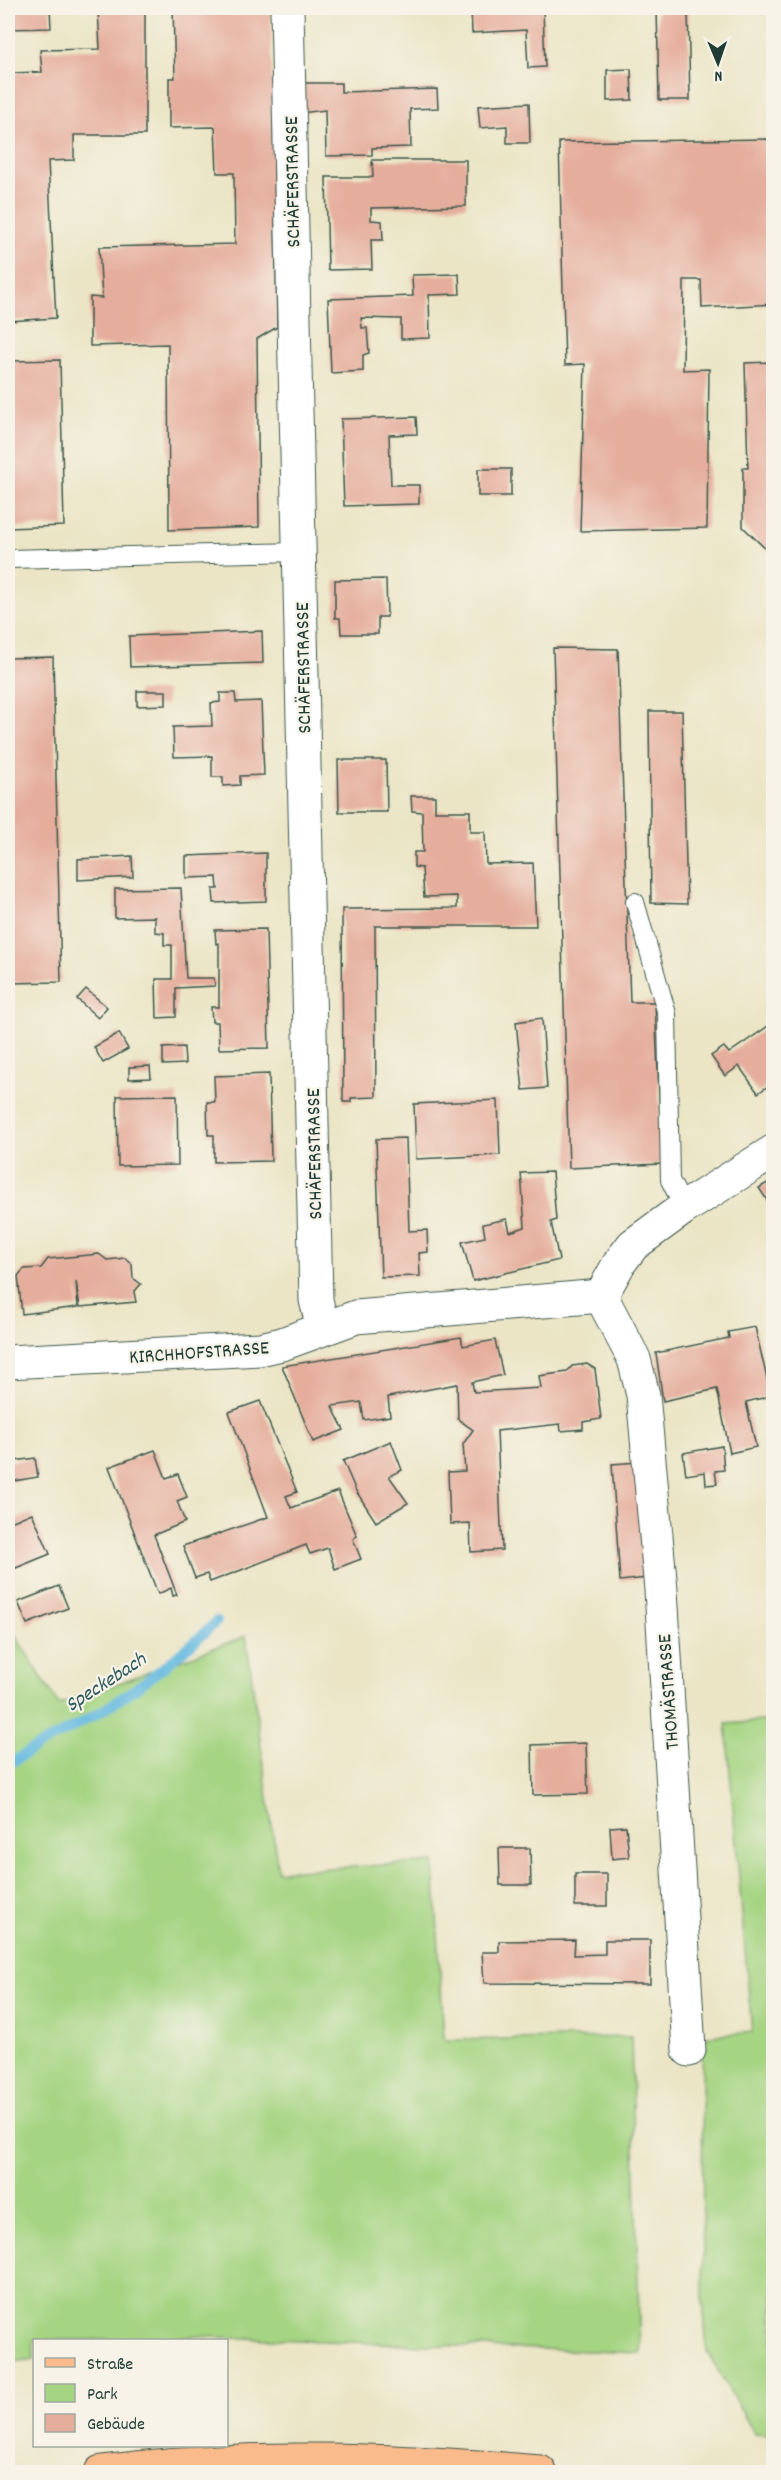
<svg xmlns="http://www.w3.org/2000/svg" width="781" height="2480" font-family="Dekko,sans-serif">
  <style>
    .green { fill: #a5d482; stroke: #62885b; stroke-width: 1.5 }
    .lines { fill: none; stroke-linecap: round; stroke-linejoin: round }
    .stream { stroke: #63b9e0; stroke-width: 10 }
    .building { fill: #e5ad9c }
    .service-casing { stroke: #3e564a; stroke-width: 20 }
    .minor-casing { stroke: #3e564a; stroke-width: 35 }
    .primary-casing { stroke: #3e564a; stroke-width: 35 }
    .service { stroke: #fff; stroke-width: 18 }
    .minor { stroke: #fff; stroke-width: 33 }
    .primary { stroke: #fabb8c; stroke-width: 33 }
    .labels { text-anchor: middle; stroke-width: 4.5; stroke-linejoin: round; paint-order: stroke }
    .street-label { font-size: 20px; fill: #1f3d34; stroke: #f7f3e8 }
    .water-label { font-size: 21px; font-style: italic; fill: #305c5f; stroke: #f7f3e8 }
  </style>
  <rect width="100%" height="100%" fill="#f7f3e8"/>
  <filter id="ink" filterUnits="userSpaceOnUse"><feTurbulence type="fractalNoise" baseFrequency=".0167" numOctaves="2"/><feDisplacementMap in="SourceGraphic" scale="12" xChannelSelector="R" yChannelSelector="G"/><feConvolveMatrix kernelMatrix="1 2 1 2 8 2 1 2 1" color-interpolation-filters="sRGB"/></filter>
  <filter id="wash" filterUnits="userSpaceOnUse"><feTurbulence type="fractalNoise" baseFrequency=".008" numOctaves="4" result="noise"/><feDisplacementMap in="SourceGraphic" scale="24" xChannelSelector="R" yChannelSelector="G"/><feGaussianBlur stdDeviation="1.35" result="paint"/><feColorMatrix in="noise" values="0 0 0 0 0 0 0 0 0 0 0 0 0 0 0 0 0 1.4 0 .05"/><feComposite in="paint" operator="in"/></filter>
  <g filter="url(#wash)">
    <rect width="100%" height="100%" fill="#ebe5c6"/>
    <g class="green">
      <polygon points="8,1624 59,1705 246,1636 278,1871 434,1862 444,2040 631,2037 640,2353 190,2336 158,2340 34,2340 34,2359 8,2363"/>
      <polygon points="773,1720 773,2435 754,2433 707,2351 703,2299 702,2037 752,2032 726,1724"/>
    </g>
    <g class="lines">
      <path class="stream" d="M 8,1765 C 37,1744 69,1731 100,1712 C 142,1686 181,1655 217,1621"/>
    </g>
    <g id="blocks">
      <g class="building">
        <polygon points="8,8 50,8 51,28 8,29"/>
        <polygon points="98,8 145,8 145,135 74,135 74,160 48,161 56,318 8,321 8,214 12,214 8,119 9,73 42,72 40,50 100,49"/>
        <polygon points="173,8 271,8 277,327 257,339 259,527 169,530 168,344 90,346 90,297 102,298 99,247 235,244 234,173 217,173 215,127 169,128 169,78 175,78"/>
        <polygon points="509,8 543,8 545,67 528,68 526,30 472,33 471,10"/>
        <polygon points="657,8 688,8 690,100 659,100"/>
        <polygon points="631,69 632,100 607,101 607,70"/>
        <polygon points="300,83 341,83 341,92 437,89 438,108 410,109 411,147 372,148 372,155 326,156 325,110 301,113"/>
        <polygon points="529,103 530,143 507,143 507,126 480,128 478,106"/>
        <polygon points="774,139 774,304 702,308 701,280 684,280 683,370 709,369 707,528 580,531 585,364 565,365 559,142"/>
        <polygon points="372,160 466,160 466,206 371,208 371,220 382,221 383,240 371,240 372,269 328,270 326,177 373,177"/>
        <polygon points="459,274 460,294 429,295 430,338 401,339 401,319 361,318 362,328 367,328 369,353 363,355 363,371 331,373 328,299 413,296 412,275"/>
        <polygon points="60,360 64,526 8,528 8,361"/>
        <polygon points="774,362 774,557 743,527 743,468 748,468 745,363"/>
        <polygon points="416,417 417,434 389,435 391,485 419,485 419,504 344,506 341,419"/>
        <rect x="478" y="469" width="33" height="27"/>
        <polygon points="386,579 387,617 378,617 378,634 341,634 340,618 335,618 335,580"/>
        <polygon points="262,631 263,663 130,667 129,636"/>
        <polygon points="553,648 618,649 630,1002 655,1002 662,1164 569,1168"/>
        <polygon points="53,657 61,982 8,983 8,658"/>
        <polygon points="137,691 166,691 166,705 137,706"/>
        <polygon points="220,693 235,693 236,702 261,701 264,775 240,776 240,785 223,786 223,777 212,777 212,756 174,757 173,727 212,726 211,703 220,702"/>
        <polygon points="649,711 682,711 687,904 651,903"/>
        <polygon points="338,760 386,760 387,812 339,812"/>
        <polygon points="411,796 435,796 435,811 470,811 470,832 485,832 486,864 533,863 536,926 375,926 376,1097 351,1098 351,1102 343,1102 342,909 457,908 457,896 424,897 422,868 414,867 414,852 423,852 422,812 412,811"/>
        <polygon points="266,853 266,901 214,903 213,889 218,889 217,877 186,878 186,856"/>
        <polygon points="132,856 133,877 78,880 78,859"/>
        <polygon points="181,888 186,978 214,978 215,986 176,988 176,1017 157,1018 156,979 172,979 172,945 164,945 164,933 155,932 155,917 115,918 115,889"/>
        <polygon points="266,929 269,1048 219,1049 218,1022 212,1022 211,1007 219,1007 219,943 216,944 215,930"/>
        <polygon points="86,989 107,1007 98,1018 77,999"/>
        <polygon points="542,1018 547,1088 523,1090 516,1022"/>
        <polygon points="774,1022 774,1082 758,1093 739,1066 725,1076 711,1056 724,1047 729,1053"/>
        <polygon points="119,1033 128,1049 103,1063 94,1047"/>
        <polygon points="184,1047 185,1064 163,1065 163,1048"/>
        <polygon points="150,1066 151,1078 129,1079 129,1067"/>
        <polygon points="269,1074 271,1161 214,1162 214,1135 208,1135 207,1102 215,1102 214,1076"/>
        <polygon points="177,1095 178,1165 118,1166 117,1096"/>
        <polygon points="498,1100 500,1155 416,1159 414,1104"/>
        <polygon points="406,1138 409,1231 427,1230 428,1252 419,1253 420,1276 381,1277 376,1139"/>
        <polygon points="552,1172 556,1220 551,1222 559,1260 473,1281 462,1242 485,1237 483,1224 507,1219 510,1232 525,1227 521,1173"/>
        <polygon points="774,1179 774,1211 759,1188"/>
        <polygon points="99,1254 107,1260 125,1258 132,1264 133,1278 141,1284 134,1292 136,1302 80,1307 76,1281 78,1307 22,1314 18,1276 24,1269 41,1268 48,1259"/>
        <polygon points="755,1327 771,1396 746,1402 756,1447 730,1453 717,1389 663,1401 656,1353 729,1338 728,1332"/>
        <polygon points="461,1337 463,1346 495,1340 503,1375 472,1382 474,1392 541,1388 539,1376 567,1372 572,1366 587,1364 595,1369 601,1419 583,1422 583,1429 561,1431 560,1424 497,1431 502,1550 471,1552 470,1523 450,1524 448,1472 465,1471 463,1444 473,1430 458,1419 457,1384 388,1397 390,1416 364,1420 361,1402 332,1406 344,1430 313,1442 282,1366"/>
        <polygon points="260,1401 297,1492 286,1496 291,1508 338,1491 357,1536 353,1539 361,1559 335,1569 328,1548 310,1554 306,1545 210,1582 207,1574 195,1578 183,1546 268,1517 229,1412"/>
        <polygon points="391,1441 402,1470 389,1476 408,1503 376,1522 356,1491 343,1461"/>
        <polygon points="722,1446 724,1470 715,1471 717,1484 706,1485 705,1472 686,1475 683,1453"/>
        <polygon points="155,1450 166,1478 178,1474 187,1497 177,1501 185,1522 154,1535 177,1595 173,1596 171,1588 158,1594 109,1467"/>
        <polygon points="35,1458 38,1477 8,1482 8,1462"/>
        <polygon points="638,1462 647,1578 620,1581 612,1464"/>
        <polygon points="32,1513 50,1554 11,1570 14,1577 8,1580 8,1523"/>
        <polygon points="59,1586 68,1608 27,1624 18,1602"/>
        <polygon points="586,1743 588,1794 533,1795 532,1745"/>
        <polygon points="626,1826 629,1857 612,1859 610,1827"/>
        <polygon points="499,1848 530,1848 531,1885 500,1885"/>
        <rect x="575" y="1874" width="32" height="32"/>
        <polygon points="575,1940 574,1955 605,1954 605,1940 650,1940 650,1984 484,1983 482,1952 499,1952 499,1941"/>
      </g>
    </g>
  </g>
  <g filter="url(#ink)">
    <use href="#blocks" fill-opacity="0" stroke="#3e564a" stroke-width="1.5"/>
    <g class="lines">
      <defs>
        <g id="service">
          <polyline points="8,559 299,552"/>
          <polyline points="635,902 667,1014 670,1180 684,1208"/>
        </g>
        <g id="minor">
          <polyline points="287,8 316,1300 323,1328"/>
          <polyline points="601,1296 634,1359 643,1395 661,1590 689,2050"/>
          <polyline points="601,1296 620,1262 633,1245 684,1208 774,1151"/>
          <polyline points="8,1362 260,1349 282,1344 356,1317 601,1296"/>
        </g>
        <path id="primary" d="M 101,2472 C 247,2453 394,2459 540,2472"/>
      </defs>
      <use href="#service" class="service-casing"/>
      <use href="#minor" class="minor-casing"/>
      <use href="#primary" class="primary-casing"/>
      <use href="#service" class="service"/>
      <use href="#minor" class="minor"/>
      <use href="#primary" class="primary"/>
    </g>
  </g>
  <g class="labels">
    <g class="street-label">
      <text transform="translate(291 182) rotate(-91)" y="7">SCHÄFERSTRASSE</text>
      <text transform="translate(302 668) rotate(-91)" y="7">SCHÄFERSTRASSE</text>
      <text transform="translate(313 1154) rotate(-91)" y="7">SCHÄFERSTRASSE</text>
      <text transform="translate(199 1351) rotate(-4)" y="7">KIRCHHOFSTRASSE</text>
      <text transform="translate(667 1692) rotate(-94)" y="7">THOMÄSTRASSE</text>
    </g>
    <g class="water-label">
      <text transform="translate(105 1681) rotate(-33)" y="7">Speckebach</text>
    </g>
  </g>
  <rect width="781" height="2480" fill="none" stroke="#f7f3e8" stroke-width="30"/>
  <rect x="33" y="2339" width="195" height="108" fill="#f7f3e8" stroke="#a1aaa0" stroke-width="1.5"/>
  <rect x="45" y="2358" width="30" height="9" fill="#fabb8c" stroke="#a1aaa0" stroke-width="1.5"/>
  <text x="87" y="2369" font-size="18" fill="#1f3d34">Straße</text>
  <rect x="45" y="2384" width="30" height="18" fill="#a5d482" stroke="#a1aaa0" stroke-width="1.5"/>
  <text x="87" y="2399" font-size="18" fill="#1f3d34">Park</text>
  <rect x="45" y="2414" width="30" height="18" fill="#e5ad9c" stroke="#a1aaa0" stroke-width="1.5"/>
  <text x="87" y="2429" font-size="18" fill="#1f3d34">Gebäude</text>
  <g transform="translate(718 63) rotate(178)" stroke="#f7f3e8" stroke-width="4.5" paint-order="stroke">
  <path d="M0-4.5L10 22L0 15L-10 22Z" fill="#1f3d34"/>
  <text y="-9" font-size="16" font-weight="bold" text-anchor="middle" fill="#1f3d34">N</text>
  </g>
</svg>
